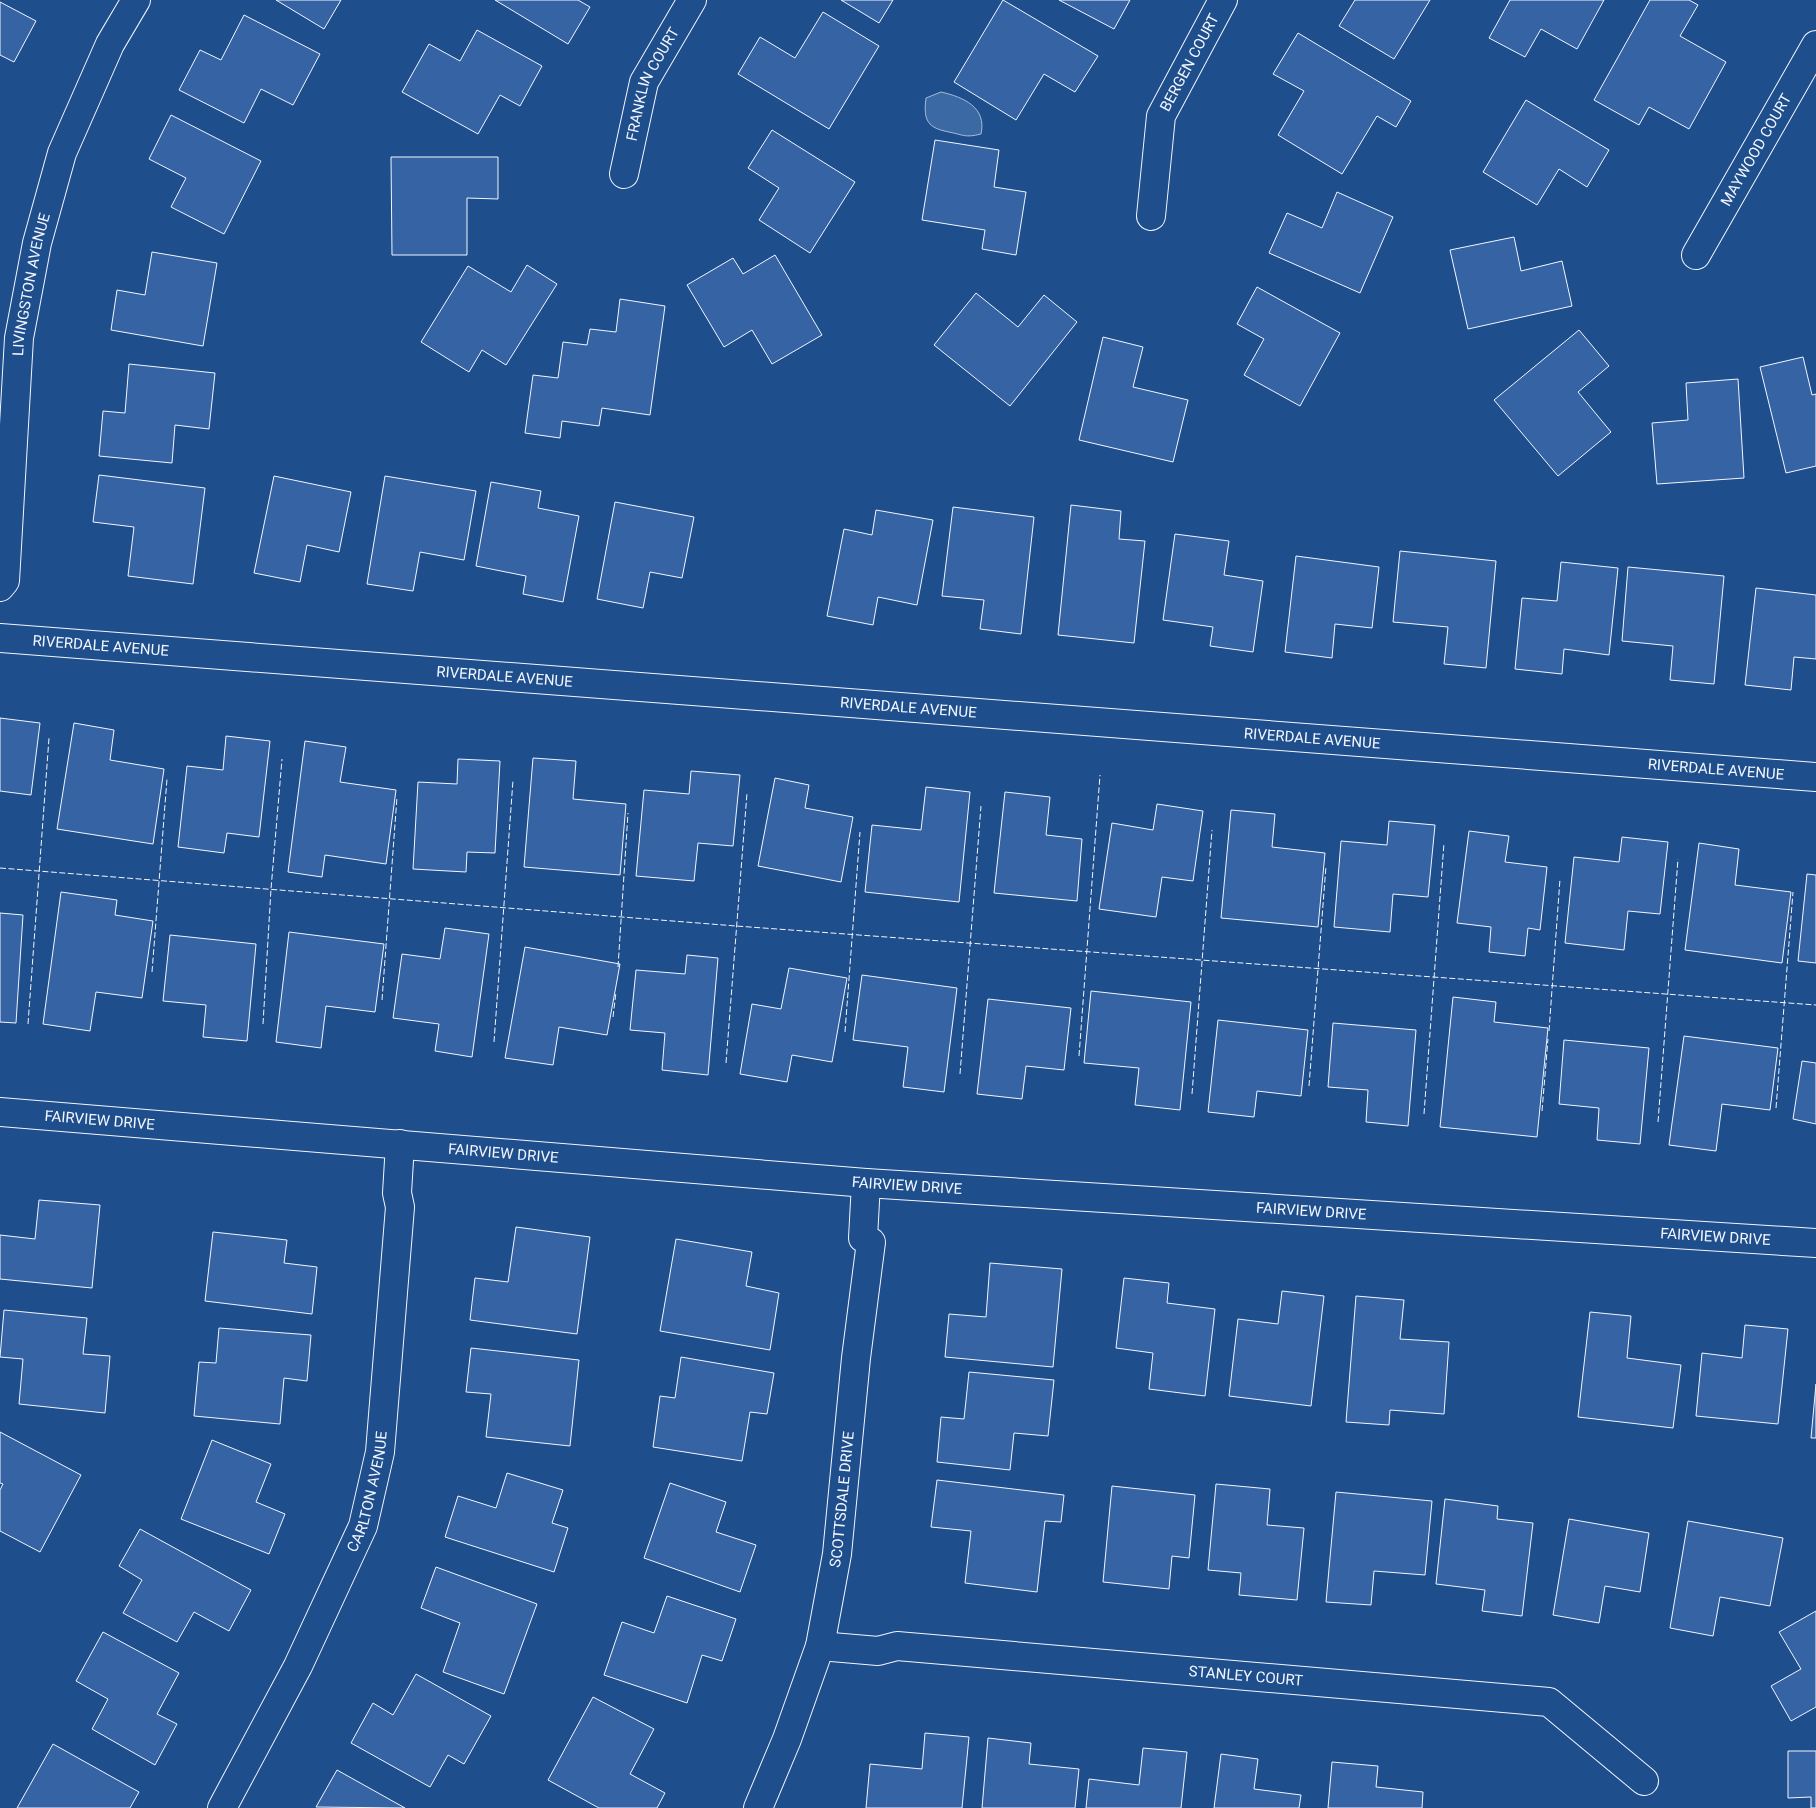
<svg xmlns="http://www.w3.org/2000/svg" width="1816" height="1808" font-family="Roboto,sans-serif">
  <style>
    .water { fill: #3b69a3; stroke: #a8bbd7 }
    .building { fill: #3563a3; stroke: #f2f6ff }
    .lines { fill: none; stroke-linecap: round; stroke-linejoin: round }
    .minor-casing { stroke: #f2f6ff; stroke-width: 30 }
    .minor { stroke: #1f4e8c; stroke-width: 28 }
    .fence { stroke: #f2f6ff; stroke-width: 1; stroke-dasharray: 6 2.5; stroke-linecap: butt }
    .labels { text-anchor: middle; stroke-width: 4; stroke-linejoin: round; paint-order: stroke }
    .street-label { font-size: 15px; fill: #f2f6ff; stroke: #1f4e8c }
  </style>
  <rect width="100%" height="100%" fill="#1f4e8c"/>
  <path class="water" d="M 941,92 C 963,97 987,107 981,134 C 965,138 964,135 949,132 C 928,128 923,121 926,98 Z"/>
  <g class="building">
    <polygon points="276,0 341,0 324,29"/>
    <polygon points="495,0 578,0 590,7 568,44"/>
    <polygon points="841,0 893,0 879,23"/>
    <polygon points="1003,0 1098,56 1075,92 1044,74 1016,120 954,82"/>
    <polygon points="1059,0 1130,0 1114,29"/>
    <polygon points="1355,0 1430,0 1394,59 1339,26"/>
    <polygon points="1510,0 1604,0 1577,49 1541,29 1525,57 1489,38"/>
    <polygon points="1650,0 1689,0 1698,5 1680,36 1726,62 1689,129 1649,107 1639,125 1594,100"/>
    <polygon points="0,2 36,21 14,62 0,55"/>
    <polygon points="823,12 879,46 829,129 738,74 760,37 795,58"/>
    <polygon points="244,15 320,54 293,105 261,89 244,123 179,90 200,50 221,60"/>
    <polygon points="477,30 542,66 520,106 500,95 478,134 402,92 429,44 460,61"/>
    <polygon points="1298,33 1411,101 1396,127 1377,116 1342,174 1278,135 1304,91 1273,74"/>
    <polygon points="1526,100 1609,150 1587,187 1559,169 1537,205 1483,172"/>
    <polygon points="171,115 261,161 224,234 171,207 186,178 149,159"/>
    <polygon points="772,130 855,182 810,253 759,220 779,188 748,168"/>
    <polygon points="935,140 999,150 994,187 1026,192 1016,255 982,249 985,230 922,220"/>
    <polygon points="391,157 498,157 498,199 467,198 467,255 392,255"/>
    <polygon points="1337,192 1393,217 1360,293 1269,253 1287,213 1322,228"/>
    <polygon points="1514,237 1521,271 1562,261 1572,306 1468,329 1450,250"/>
    <polygon points="152,252 217,263 203,346 111,330 117,290 145,295"/>
    <polygon points="775,255 822,335 772,364 752,330 724,347 687,285 733,258 743,274"/>
    <polygon points="527,265 557,284 506,365 482,350 469,372 421,342 468,266 511,292"/>
    <polygon points="1257,287 1340,333 1300,406 1244,375 1264,339 1237,324"/>
    <polygon points="976,293 1018,327 1044,295 1077,322 1010,406 934,345"/>
    <polygon points="620,299 665,306 650,415 602,408 599,426 562,421 560,438 525,433 533,375 558,378 563,342 587,345 590,329 616,332"/>
    <polygon points="1579,330 1609,366 1578,392 1611,432 1558,476 1494,400"/>
    <polygon points="1103,337 1143,347 1133,387 1188,400 1173,462 1079,440"/>
    <polygon points="1803,357 1812,395 1816,394 1816,466 1786,473 1760,367"/>
    <polygon points="129,364 215,373 209,429 175,425 172,463 99,456 103,411 125,413"/>
    <polygon points="1738,379 1744,478 1657,484 1652,423 1688,420 1686,383"/>
    <polygon points="99,475 205,488 193,584 128,576 134,527 93,522"/>
    <polygon points="274,476 351,492 339,552 307,545 300,582 254,573"/>
    <polygon points="385,476 476,491 464,560 420,552 413,591 367,584"/>
    <polygon points="491,482 541,491 538,508 579,516 563,602 523,594 526,576 476,566"/>
    <polygon points="615,502 694,517 682,578 650,572 643,608 597,599"/>
    <polygon points="1071,505 1121,511 1119,539 1145,541 1134,643 1058,635"/>
    <polygon points="953,507 1034,517 1021,634 980,629 984,600 942,596"/>
    <polygon points="876,510 933,520 917,605 878,597 873,625 827,616 844,529 872,535"/>
    <polygon points="1175,534 1229,541 1224,575 1263,581 1253,652 1210,646 1213,627 1163,620"/>
    <polygon points="1400,551 1496,561 1486,668 1444,664 1448,627 1393,622"/>
    <polygon points="1296,556 1379,567 1372,628 1335,624 1332,658 1285,652"/>
    <polygon points="1561,562 1618,568 1609,655 1564,649 1562,674 1515,669 1522,598 1557,601"/>
    <polygon points="1628,567 1724,576 1714,684 1670,680 1673,646 1622,641"/>
    <polygon points="1756,588 1816,595 1816,659 1794,657 1791,690 1745,685"/>
    <polygon points="0,718 40,723 31,795 0,791"/>
    <polygon points="74,723 114,730 110,760 164,769 153,844 57,829"/>
    <polygon points="226,736 270,741 259,837 227,833 224,853 178,847 187,766 223,770"/>
    <polygon points="305,741 346,747 340,782 396,790 386,864 325,855 322,877 288,872"/>
    <polygon points="533,758 576,761 573,799 626,804 620,875 524,867"/>
    <polygon points="458,759 500,761 495,853 467,852 466,872 413,869 418,782 457,784"/>
    <polygon points="691,771 740,775 733,846 698,843 694,881 636,876 644,790 689,794"/>
    <polygon points="775,778 809,785 805,808 853,817 841,882 758,866"/>
    <polygon points="926,787 970,792 959,902 865,892 872,825 921,830"/>
    <polygon points="1005,792 1050,797 1046,835 1082,839 1077,901 994,893"/>
    <polygon points="1157,804 1203,811 1193,881 1162,877 1156,917 1099,909 1112,823 1153,830"/>
    <polygon points="1231,810 1275,814 1272,847 1325,853 1318,927 1221,918"/>
    <polygon points="1389,821 1435,825 1428,897 1393,894 1390,932 1334,927 1341,841 1387,845"/>
    <polygon points="1469,831 1509,836 1505,862 1547,867 1540,930 1528,928 1525,956 1489,952 1491,927 1457,923"/>
    <polygon points="1622,837 1668,842 1660,914 1628,911 1624,950 1565,943 1574,857 1619,862"/>
    <polygon points="1699,843 1739,849 1735,885 1791,892 1782,963 1685,950"/>
    <polygon points="1807,874 1816,875 1816,963 1798,961"/>
    <polygon points="61,892 117,900 115,915 153,921 142,998 96,992 90,1031 43,1024"/>
    <polygon points="0,913 23,915 16,1023 0,1022"/>
    <polygon points="445,928 489,934 472,1057 435,1051 439,1024 393,1018 402,954 440,959"/>
    <polygon points="289,932 384,944 375,1012 326,1006 321,1048 276,1042"/>
    <polygon points="170,935 256,944 247,1041 203,1037 206,1005 163,1001"/>
    <polygon points="525,947 620,964 607,1035 559,1027 553,1065 505,1058"/>
    <polygon points="687,955 718,958 708,1075 662,1070 665,1033 630,1030 636,970 685,974"/>
    <polygon points="789,968 847,978 832,1062 792,1055 787,1082 740,1074 752,1004 781,1009"/>
    <polygon points="862,975 957,988 944,1092 903,1087 908,1047 853,1040"/>
    <polygon points="1091,991 1191,1002 1180,1110 1135,1105 1139,1068 1084,1063"/>
    <polygon points="1453,997 1496,1002 1494,1022 1548,1028 1537,1137 1440,1127"/>
    <polygon points="988,999 1071,1008 1064,1070 1026,1066 1022,1099 977,1094"/>
    <polygon points="1218,1020 1308,1030 1301,1096 1257,1091 1254,1117 1208,1112"/>
    <polygon points="1333,1023 1416,1030 1408,1126 1366,1122 1368,1090 1328,1087"/>
    <polygon points="1684,1036 1778,1048 1770,1110 1722,1104 1716,1151 1669,1145"/>
    <polygon points="1564,1040 1649,1048 1640,1144 1597,1140 1599,1108 1559,1104"/>
    <polygon points="1802,1061 1816,1063 1816,1124 1793,1119"/>
    <polygon points="39,1200 100,1205 92,1288 0,1279 0,1235 35,1239"/>
    <polygon points="516,1227 590,1237 577,1334 470,1320 475,1278 508,1282"/>
    <polygon points="213,1232 287,1240 284,1263 317,1267 312,1314 205,1301"/>
    <polygon points="676,1239 752,1252 746,1286 779,1293 770,1350 660,1331"/>
    <polygon points="990,1263 1062,1269 1053,1367 945,1357 949,1314 986,1317"/>
    <polygon points="1124,1278 1169,1283 1167,1303 1215,1309 1205,1396 1149,1389 1153,1353 1116,1348"/>
    <polygon points="1282,1291 1324,1296 1311,1406 1229,1396 1238,1319 1278,1324"/>
    <polygon points="1356,1296 1404,1300 1400,1339 1449,1342 1444,1414 1390,1410 1389,1425 1346,1422"/>
    <polygon points="4,1310 87,1318 83,1354 110,1356 105,1413 19,1404 23,1359 0,1357"/>
    <polygon points="1590,1312 1631,1316 1627,1358 1681,1365 1673,1428 1578,1417"/>
    <polygon points="1745,1325 1788,1329 1778,1424 1696,1416 1702,1353 1742,1358"/>
    <polygon points="219,1328 311,1335 307,1381 284,1378 280,1424 194,1416 199,1362 216,1363"/>
    <polygon points="471,1348 579,1360 570,1446 486,1437 491,1394 466,1392"/>
    <polygon points="681,1357 774,1373 767,1414 750,1412 742,1461 653,1447 660,1396 675,1398"/>
    <polygon points="969,1372 1054,1380 1048,1436 1014,1433 1010,1470 937,1462 941,1417 964,1419"/>
    <polygon points="1816,1384 1816,1438 1811,1438"/>
    <polygon points="0,1432 81,1475 40,1552 0,1531 0,1490 3,1484 0,1483"/>
    <polygon points="212,1440 271,1464 256,1502 285,1514 269,1554 181,1519"/>
    <polygon points="507,1473 563,1490 552,1523 568,1528 554,1572 445,1537 458,1496 496,1508"/>
    <polygon points="937,1480 1064,1495 1061,1522 1045,1521 1037,1592 965,1583 971,1531 931,1527"/>
    <polygon points="670,1483 726,1502 716,1532 756,1545 740,1592 644,1558"/>
    <polygon points="1216,1484 1270,1489 1267,1525 1304,1528 1297,1600 1239,1595 1241,1573 1208,1570"/>
    <polygon points="1112,1486 1195,1495 1189,1558 1172,1556 1169,1589 1103,1582"/>
    <polygon points="1336,1492 1432,1501 1425,1575 1374,1571 1371,1605 1326,1602"/>
    <polygon points="1445,1499 1498,1506 1497,1519 1533,1523 1522,1616 1482,1611 1485,1590 1436,1584"/>
    <polygon points="1569,1519 1649,1533 1640,1592 1605,1586 1599,1623 1553,1615"/>
    <polygon points="1688,1521 1783,1538 1770,1606 1720,1597 1713,1636 1670,1628"/>
    <polygon points="140,1529 251,1590 229,1631 194,1612 177,1642 123,1613 142,1580 119,1566"/>
    <polygon points="436,1567 537,1604 504,1694 443,1672 460,1623 421,1608"/>
    <polygon points="667,1596 736,1619 722,1661 702,1655 687,1703 604,1675 622,1622 654,1633"/>
    <polygon points="1816,1611 1816,1707 1791,1721 1771,1686 1801,1669 1779,1632"/>
    <polygon points="103,1632 179,1673 157,1714 177,1724 155,1765 92,1729 108,1699 76,1681"/>
    <polygon points="416,1674 491,1716 464,1764 448,1755 430,1787 351,1743 373,1703 393,1715"/>
    <polygon points="593,1697 654,1729 630,1774 665,1793 657,1808 599,1808 548,1780"/>
    <polygon points="925,1733 969,1737 962,1808 866,1808 870,1764 922,1769"/>
    <polygon points="988,1738 1031,1743 1029,1764 1079,1769 1075,1808 982,1808"/>
    <polygon points="53,1744 139,1792 130,1808 17,1808"/>
    <polygon points="1143,1748 1187,1752 1181,1808 1086,1808 1089,1779 1139,1785"/>
    <polygon points="1788,1751 1816,1751 1816,1808 1811,1808 1811,1797 1788,1798"/>
    <polygon points="1221,1754 1258,1759 1254,1789 1301,1795 1299,1808 1214,1808"/>
    <polygon points="1332,1762 1378,1766 1376,1787 1423,1792 1422,1808 1328,1808"/>
    <polygon points="337,1770 405,1808 316,1807"/>
  </g>
  <g class="lines">
    <defs>
      <g id="minor">
        <path id="s1" d="M 624,174 L 644,82 L 692,0"/>
        <path id="s2" d="M 1151,216 L 1161,116 L 1223,0"/>
        <path id="s3" d="M 1696,255 L 1816,45"/>
        <path id="s4" d="M 0,587 L 5,581 L 19,338 L 37,243 L 62,153 L 110,44 L 136,0"/>
        <path id="s5" d="M 0,638 L 1816,777"/>
        <path id="s6" d="M 0,1112 L 866,1183 L 1816,1243"/>
        <path id="s7" d="M 820,1646 L 878,1651 L 897,1646 L 1549,1702 L 1644,1781"/>
        <path id="s8" d="M 222,1808 L 298,1666 L 363,1526 L 380,1452 L 400,1207 L 397,1193 L 400,1144"/>
        <path id="s9" d="M 758,1808 L 787,1739 L 820,1646 L 837,1554 L 856,1358 L 871,1242 L 863,1238 L 866,1183"/>
      </g>
    </defs>
    <use href="#minor" class="minor-casing"/>
    <use href="#minor" class="minor"/>
    <g class="fence">
      <polyline points="0,868 736,926 1816,1005"/>
      <polyline points="618,967 628,813"/>
      <polyline points="152,972 167,779"/>
      <polyline points="382,1000 397,797"/>
      <polyline points="613,1017 616,992"/>
      <polyline points="28,1024 49,738"/>
      <polyline points="263,1024 271,889 282,759"/>
      <polyline points="1549,1031 1560,879"/>
      <polyline points="845,1032 860,832"/>
      <polyline points="494,1042 513,780"/>
      <polyline points="1079,1056 1100,775"/>
      <polyline points="726,1063 747,793"/>
      <polyline points="960,1074 981,806"/>
      <polyline points="1309,1086 1326,866"/>
      <polyline points="1192,1094 1212,830"/>
      <polyline points="1776,1108 1793,892"/>
      <polyline points="1542,1111 1548,1039"/>
      <polyline points="1424,1114 1444,843"/>
      <polyline points="1658,1122 1678,859"/>
    </g>
  </g>
  <g class="labels">
    <g class="street-label">
      <text dy="5" stroke="none"><textPath href="#s2" startOffset="161">BERGEN COURT</textPath></text>
      <text dy="5" stroke="none"><textPath href="#s1" startOffset="95">FRANKLIN COURT</textPath></text>
      <text dy="5" stroke="none"><textPath href="#s3" startOffset="121">MAYWOOD COURT</textPath></text>
      <text dy="5" stroke="none"><textPath href="#s4" startOffset="306">LIVINGSTON AVENUE</textPath></text>
      <text dy="5" stroke="none"><textPath href="#s5" startOffset="101">RIVERDALE AVENUE</textPath></text>
      <text dy="5" stroke="none"><textPath href="#s5" startOffset="506">RIVERDALE AVENUE</textPath></text>
      <text dy="5" stroke="none"><textPath href="#s5" startOffset="911">RIVERDALE AVENUE</textPath></text>
      <text dy="5" stroke="none"><textPath href="#s5" startOffset="1316">RIVERDALE AVENUE</textPath></text>
      <text dy="5" stroke="none"><textPath href="#s5" startOffset="1721">RIVERDALE AVENUE</textPath></text>
      <text dy="5" stroke="none"><textPath href="#s6" startOffset="100">FAIRVIEW DRIVE</textPath></text>
      <text dy="5" stroke="none"><textPath href="#s6" startOffset="505">FAIRVIEW DRIVE</textPath></text>
      <text dy="5" stroke="none"><textPath href="#s6" startOffset="910">FAIRVIEW DRIVE</textPath></text>
      <text dy="5" stroke="none"><textPath href="#s6" startOffset="1315">FAIRVIEW DRIVE</textPath></text>
      <text dy="5" stroke="none"><textPath href="#s6" startOffset="1720">FAIRVIEW DRIVE</textPath></text>
      <text dy="5" stroke="none"><textPath href="#s8" startOffset="350">CARLTON AVENUE</textPath></text>
      <text dy="5" stroke="none"><textPath href="#s9" startOffset="322">SCOTTSDALE DRIVE</textPath></text>
      <text dy="5" stroke="none"><textPath href="#s7" startOffset="428">STANLEY COURT</textPath></text>
    </g>
  </g>
</svg>
